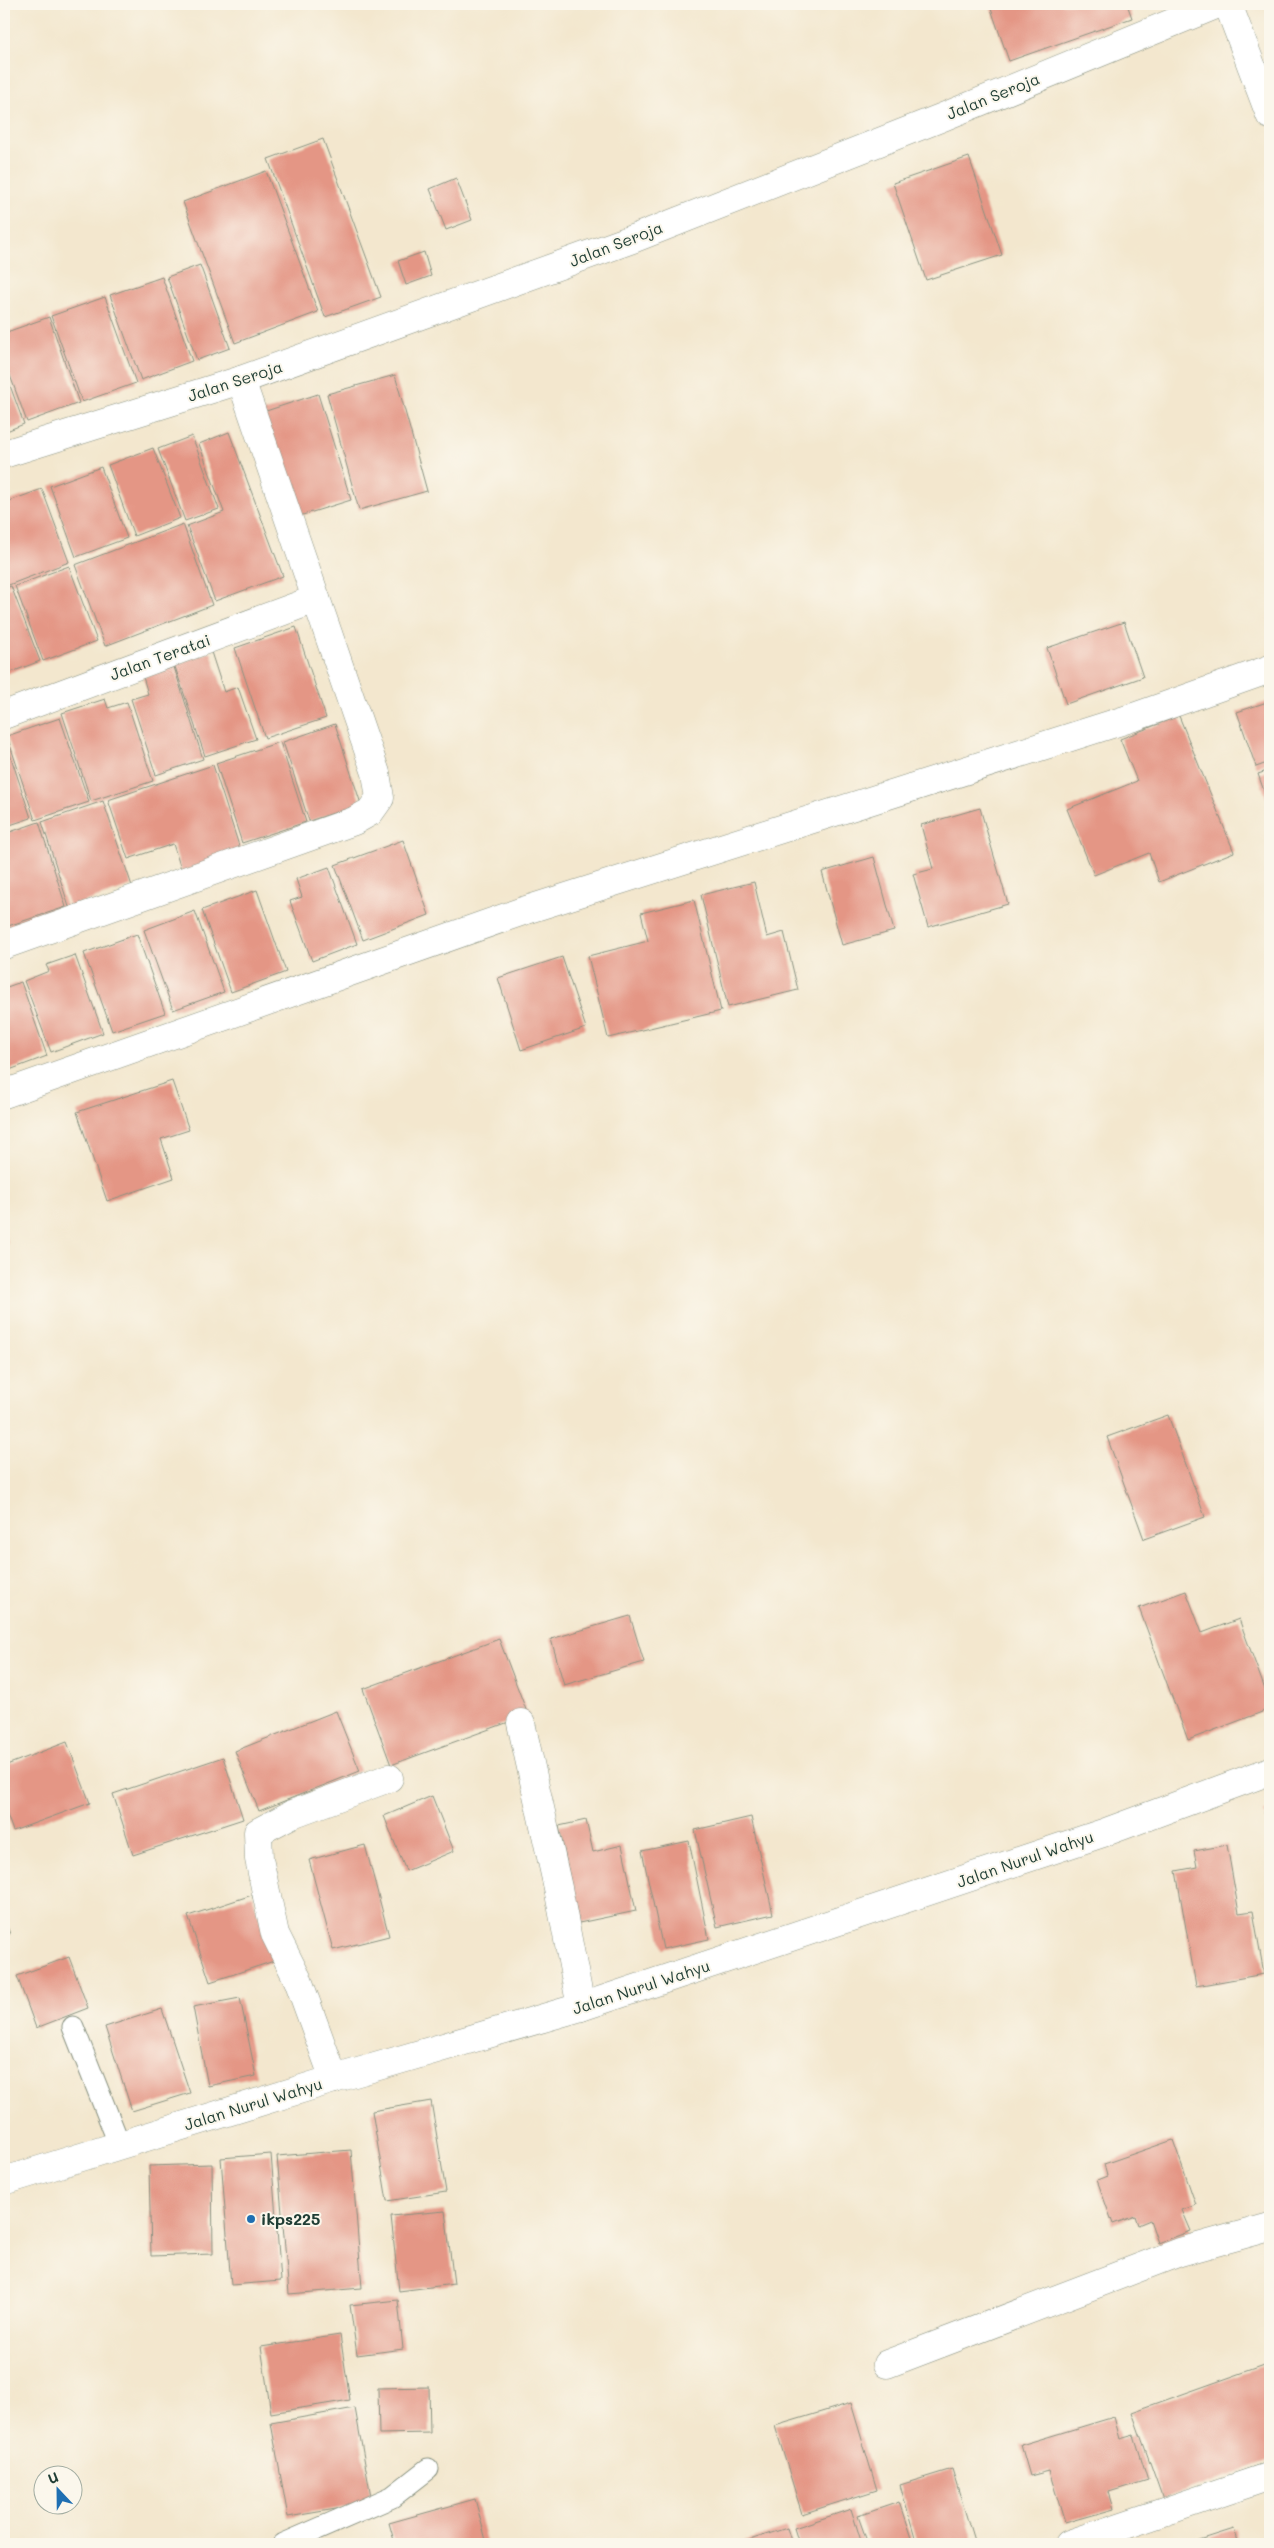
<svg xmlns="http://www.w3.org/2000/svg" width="1274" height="2548" font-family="Mali,sans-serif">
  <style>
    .building { fill: #e49685 }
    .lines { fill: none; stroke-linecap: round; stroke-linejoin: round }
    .service-casing { stroke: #899281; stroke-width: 23 }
    .minor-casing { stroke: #899281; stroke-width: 29 }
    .tertiary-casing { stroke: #899281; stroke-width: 29 }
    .service { stroke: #fff; stroke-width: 21 }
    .minor { stroke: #fff; stroke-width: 28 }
    .tertiary { stroke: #fff; stroke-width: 28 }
    .poi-dot { fill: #1f6fb2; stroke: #fbf7ec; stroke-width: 2 }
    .labels { text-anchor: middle; stroke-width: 4; stroke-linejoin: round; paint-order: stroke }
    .street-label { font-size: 16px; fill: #1f3d34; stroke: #fbf7ec }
    .poi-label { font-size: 16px; font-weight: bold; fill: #1f3d34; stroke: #fbf7ec; text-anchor: start }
  </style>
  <rect width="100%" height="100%" fill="#fbf7ec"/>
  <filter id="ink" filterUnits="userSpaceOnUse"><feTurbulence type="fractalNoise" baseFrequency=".02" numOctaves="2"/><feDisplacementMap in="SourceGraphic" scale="10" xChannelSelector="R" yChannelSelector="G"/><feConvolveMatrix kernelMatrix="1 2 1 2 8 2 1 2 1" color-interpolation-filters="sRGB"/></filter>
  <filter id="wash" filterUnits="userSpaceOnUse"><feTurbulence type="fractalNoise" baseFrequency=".0096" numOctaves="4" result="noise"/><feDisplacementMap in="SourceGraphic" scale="20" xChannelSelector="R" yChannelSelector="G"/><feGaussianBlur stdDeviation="1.12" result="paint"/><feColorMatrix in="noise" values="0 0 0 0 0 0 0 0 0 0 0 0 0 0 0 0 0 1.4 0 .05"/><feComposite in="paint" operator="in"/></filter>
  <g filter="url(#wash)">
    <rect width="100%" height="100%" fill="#f3e7ce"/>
    <g id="blocks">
      <g class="building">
        <polygon points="1007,4 1127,4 1132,18 1009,61 991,9"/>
        <polygon points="323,139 381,297 325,317 268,159"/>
        <polygon points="969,157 1002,255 926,280 893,183"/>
        <polygon points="266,171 318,312 235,343 183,202"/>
        <polygon points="456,178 472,220 446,230 430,189"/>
        <polygon points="424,252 431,276 406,285 398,261"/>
        <polygon points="200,265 230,348 197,360 167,277"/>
        <polygon points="162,277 192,361 141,380 110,295"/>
        <polygon points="105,297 136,383 82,402 51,316"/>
        <polygon points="49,317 79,403 27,422 4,359 4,333"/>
        <polygon points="4,369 24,424 4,432"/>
        <polygon points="395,375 427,491 359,510 327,394"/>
        <polygon points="318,394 351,500 293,518 260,413"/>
        <polygon points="229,432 283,576 215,601 187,526 224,512 199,444"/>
        <polygon points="192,436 219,509 185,521 158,449"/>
        <polygon points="153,448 180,518 134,536 108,465"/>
        <polygon points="101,467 127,538 76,557 50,486"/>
        <polygon points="42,489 69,562 6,586 4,579 4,503"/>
        <polygon points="183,524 212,605 105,646 75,565"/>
        <polygon points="69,566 97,641 43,661 15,586"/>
        <polygon points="11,586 40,661 4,675 4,589"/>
        <polygon points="1124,622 1143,677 1066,704 1047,648"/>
        <polygon points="296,627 326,718 265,738 235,648"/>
        <polygon points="211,652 224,692 238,687 256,739 205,756 174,664"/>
        <polygon points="174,667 203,759 156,775 131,699 148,694 143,677"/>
        <polygon points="105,699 108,708 127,702 153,781 91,801 62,713"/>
        <polygon points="1270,701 1270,762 1256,767 1237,712"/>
        <polygon points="1179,716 1234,852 1159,882 1149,853 1094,875 1067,809 1137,781 1120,739"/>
        <polygon points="60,718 89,802 35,820 7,736"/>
        <polygon points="335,724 361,804 309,821 283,742"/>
        <polygon points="4,736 31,818 4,827"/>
        <polygon points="280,742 306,822 242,843 216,763"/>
        <polygon points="213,765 241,852 182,872 173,844 128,859 108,800"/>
        <polygon points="1270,770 1270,808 1258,774"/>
        <polygon points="103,801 132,886 69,907 42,822"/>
        <polygon points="980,808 1008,904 928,927 913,874 933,869 921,825"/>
        <polygon points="39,822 66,907 8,926 4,912 4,834"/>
        <polygon points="403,840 429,915 363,940 335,865"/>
        <polygon points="874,857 894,931 842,945 822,872"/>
        <polygon points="329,867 357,944 312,961 290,901 302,897 296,879"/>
        <polygon points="754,882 767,937 784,932 798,990 728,1007 701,895"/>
        <polygon points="257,890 286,972 231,992 202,910"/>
        <polygon points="694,900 721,1011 608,1038 588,956 648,941 641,913"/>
        <polygon points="195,911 224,992 173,1010 144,930"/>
        <polygon points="137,934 165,1013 112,1031 84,953"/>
        <polygon points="75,955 103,1033 51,1052 24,981 49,971 46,965"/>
        <polygon points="562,957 586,1028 521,1050 498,978"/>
        <polygon points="21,982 47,1056 4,1072 4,988"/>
        <polygon points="172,1081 189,1130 161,1139 174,1178 107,1201 77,1112"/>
        <polygon points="4,1230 8,1243 4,1245"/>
        <polygon points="1168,1415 1205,1517 1144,1539 1107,1437"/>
        <polygon points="1186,1591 1202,1633 1239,1619 1270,1703 1270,1709 1188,1740 1139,1608"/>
        <polygon points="630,1616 644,1662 564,1685 551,1639"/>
        <polygon points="499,1639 528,1715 391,1765 363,1689"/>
        <polygon points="336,1711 360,1771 259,1811 235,1751"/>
        <polygon points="67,1742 90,1803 13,1831 4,1807 4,1766"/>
        <polygon points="223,1757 243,1819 133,1855 113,1794"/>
        <polygon points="432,1796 454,1851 406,1871 384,1816"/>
        <polygon points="1270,1810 1270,1832 1264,1812"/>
        <polygon points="751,1817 773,1914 717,1927 695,1830"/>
        <polygon points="586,1820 593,1852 622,1845 636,1911 579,1923 559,1826"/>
        <polygon points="689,1841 709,1939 663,1949 642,1851"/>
        <polygon points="365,1845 389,1936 333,1950 309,1860"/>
        <polygon points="1227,1845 1239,1913 1253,1911 1264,1974 1196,1986 1176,1871 1197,1867 1194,1851"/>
        <polygon points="252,1895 274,1961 210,1982 188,1916"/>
        <polygon points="4,1919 10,1934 4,1936"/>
        <polygon points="69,1957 88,2008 36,2028 17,1976"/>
        <polygon points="240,1998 256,2076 208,2086 193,2007"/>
        <polygon points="162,2009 190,2093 132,2111 105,2027"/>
        <polygon points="431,2101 446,2192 387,2201 372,2111"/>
        <polygon points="1173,2140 1196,2205 1182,2210 1191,2231 1158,2243 1150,2220 1138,2225 1135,2216 1113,2224 1097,2180 1107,2176 1104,2164"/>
        <polygon points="351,2150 362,2288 289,2294 277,2156"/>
        <polygon points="271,2154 281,2281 231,2285 221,2158"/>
        <polygon points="212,2164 213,2254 151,2256 149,2166"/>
        <polygon points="445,2211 454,2284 399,2291 391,2216"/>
        <polygon points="398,2300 403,2349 357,2355 350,2305"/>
        <polygon points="340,2335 350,2400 271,2413 261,2347"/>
        <polygon points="1270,2363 1270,2461 1163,2499 1132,2412"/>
        <polygon points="429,2387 430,2433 379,2434 378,2388"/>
        <polygon points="851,2403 877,2490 802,2514 775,2426"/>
        <polygon points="355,2408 372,2503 288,2517 271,2423"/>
        <polygon points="1114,2417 1120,2439 1134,2435 1148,2480 1109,2492 1114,2509 1065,2523 1049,2471 1030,2476 1021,2445"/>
        <polygon points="952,2469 975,2544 917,2544 900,2485"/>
        <polygon points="475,2499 487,2544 395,2544 389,2523"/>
        <polygon points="899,2502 913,2544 868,2544 858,2516"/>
        <polygon points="851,2509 862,2544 799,2544 794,2528"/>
        <polygon points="787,2528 792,2544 737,2544"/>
        <polygon points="1234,2529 1239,2544 1187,2544"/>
      </g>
    </g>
  </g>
  <g filter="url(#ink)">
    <use href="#blocks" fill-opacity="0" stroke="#899281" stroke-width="1"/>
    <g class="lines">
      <defs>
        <g id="service">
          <polyline points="73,2027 120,2146"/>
          <polyline points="284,2544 392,2497 428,2469"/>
        </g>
        <g id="minor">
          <polyline points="4,454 241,380 635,238 943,117 1218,4"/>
          <polyline points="4,715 316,599"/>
          <polyline points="4,945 354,821 370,812 380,798 376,773 241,380"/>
          <polyline points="4,1094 526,910 1134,717 1270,669"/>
          <polyline points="521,1723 558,1888 581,2007"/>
          <polyline points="334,2079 298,1980 275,1934 259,1859 258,1832 292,1814 389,1778"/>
          <polyline points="4,2181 334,2079 581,2007 1103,1833 1270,1771"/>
          <polyline points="887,2364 1180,2252 1270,2227"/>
          <polyline points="1069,2544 1270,2476"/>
        </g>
        <polyline id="tertiary" points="1228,4 1270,115"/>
      </defs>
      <use href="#service" class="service-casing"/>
      <use href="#minor" class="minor-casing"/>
      <use href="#tertiary" class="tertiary-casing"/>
      <use href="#service" class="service"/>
      <use href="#minor" class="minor"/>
      <use href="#tertiary" class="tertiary"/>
    </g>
  </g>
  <circle class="poi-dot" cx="251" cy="2219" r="5"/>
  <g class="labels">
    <g class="street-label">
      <text transform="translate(993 96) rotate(-22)" y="6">Jalan Seroja</text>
      <text transform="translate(616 244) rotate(-21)" y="6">Jalan Seroja</text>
      <text transform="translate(235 381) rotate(-18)" y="6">Jalan Seroja</text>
      <text transform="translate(160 657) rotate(-20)" y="6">Jalan Teratai</text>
      <text transform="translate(1025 1859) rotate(-19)" y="6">Jalan Nurul Wahyu</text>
      <text transform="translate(641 1987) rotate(-18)" y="6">Jalan Nurul Wahyu</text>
      <text transform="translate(253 2104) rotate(-17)" y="6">Jalan Nurul Wahyu</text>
    </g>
    <g class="poi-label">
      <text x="261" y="2225">ikps225</text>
    </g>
  </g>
  <rect width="1274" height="2548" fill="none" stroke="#fbf7ec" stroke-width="20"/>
  <g transform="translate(58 2490) rotate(338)"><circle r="24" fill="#fbf7ec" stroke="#a3ada2"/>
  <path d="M0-4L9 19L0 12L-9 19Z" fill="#1f6fb2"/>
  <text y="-8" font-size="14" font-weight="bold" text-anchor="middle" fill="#1f3d34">U</text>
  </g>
</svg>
